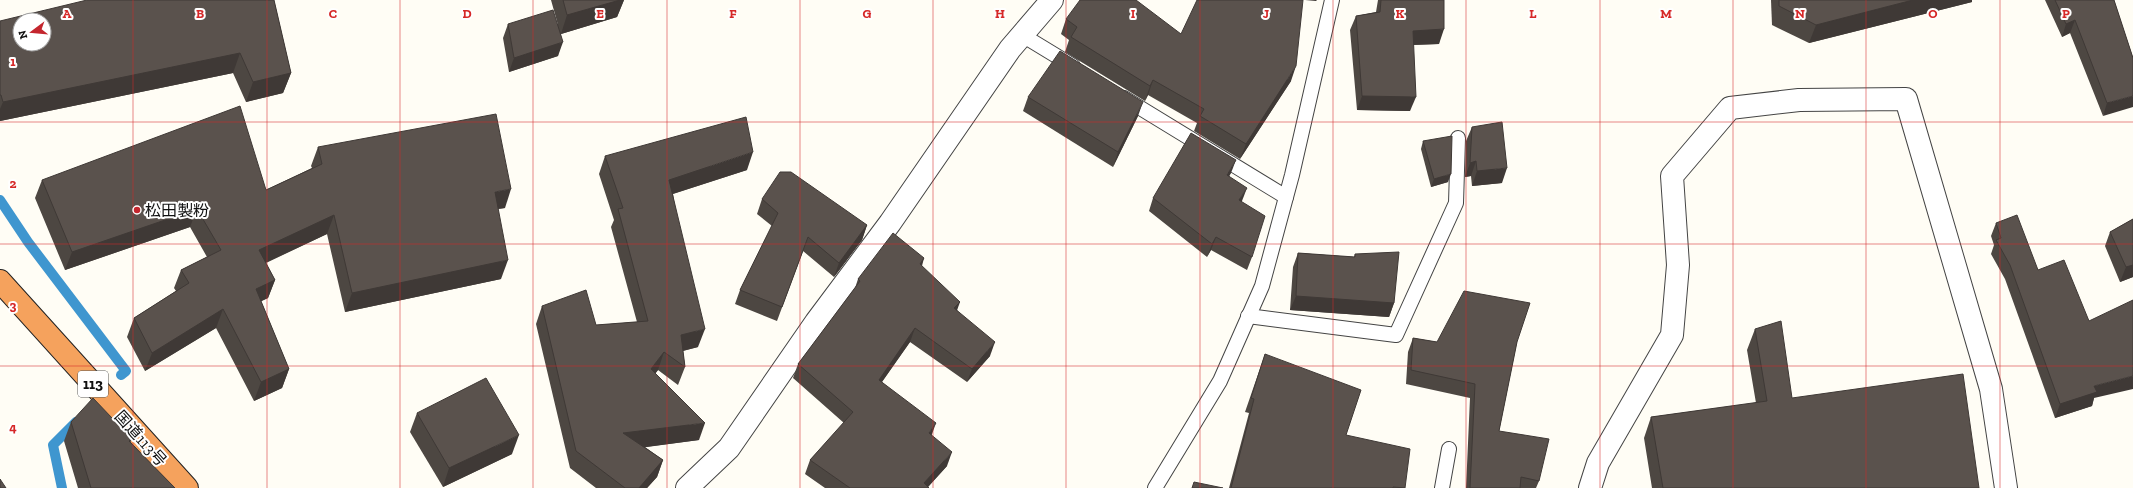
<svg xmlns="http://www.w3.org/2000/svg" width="2133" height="488" font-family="'Zilla Slab','Noto Sans JP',serif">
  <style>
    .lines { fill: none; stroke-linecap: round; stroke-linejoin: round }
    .stream { stroke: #3f96cf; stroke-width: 10 }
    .lane-casing { stroke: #444; stroke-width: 16 }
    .street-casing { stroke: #444; stroke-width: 24 }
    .highway-casing { stroke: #222; stroke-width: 24 }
    .lane { stroke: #fff; stroke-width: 14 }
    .street { stroke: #fff; stroke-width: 22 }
    .highway { stroke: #f5a25d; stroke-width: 22 }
    .wall { fill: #4d4742 }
    .shaded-wall { fill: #3f3936 }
    .building { fill: #5a524d; stroke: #3f3936; fill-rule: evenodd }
    .grid { fill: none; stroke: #d62828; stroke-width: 1; stroke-opacity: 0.55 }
    .poi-dot { fill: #c4262e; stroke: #fff; stroke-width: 1.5 }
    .labels { text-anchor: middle; stroke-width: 4; stroke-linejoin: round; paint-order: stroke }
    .shield { fill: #fff; stroke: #585858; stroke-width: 1 }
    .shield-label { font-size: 15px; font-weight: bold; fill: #111 }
    .poi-label { font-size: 16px; fill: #111; stroke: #fff; text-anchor: start }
    .street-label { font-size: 16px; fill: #111; stroke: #fff }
    .grid-label { font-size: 13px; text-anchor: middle; font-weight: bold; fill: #d62828; stroke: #fff; stroke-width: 4; stroke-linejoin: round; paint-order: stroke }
  </style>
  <rect width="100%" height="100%" fill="#fffdf5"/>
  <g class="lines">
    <g class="stream">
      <polyline points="0,200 28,242 126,371 121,375"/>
      <polyline points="62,488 53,445 76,422"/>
    </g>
    <defs>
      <g id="lane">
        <polyline points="1022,35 1073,66"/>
        <polyline points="1124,98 1286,197"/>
        <polyline points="1248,316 1396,335 1456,203 1458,138"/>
        <polyline points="1155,488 1220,381 1262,286 1292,175 1332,0"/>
        <polyline points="1442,488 1449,449"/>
      </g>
      <g id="street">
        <polyline points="687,488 729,448 816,322 890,223 1010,49 1052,0"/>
        <polyline points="1590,488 1598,463 1672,335 1678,265 1672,176 1730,108 1799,100 1906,99 1991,389 2006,488"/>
      </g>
      <polyline id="highway" points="0,281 187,488"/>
    </defs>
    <use href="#lane" class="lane-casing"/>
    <use href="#street" class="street-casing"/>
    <use href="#highway" class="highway-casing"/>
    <use href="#lane" class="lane"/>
    <use href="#street" class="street"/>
    <use href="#highway" class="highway"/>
  </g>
  <g class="wall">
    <polygon points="274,0 291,73 283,93 246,102 233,73 0,121 0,21"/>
    <polygon points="551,0 624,0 617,17 561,34 558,56 509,72 503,38 508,24 558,25"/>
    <polygon points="1378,0 1444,0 1439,44 1413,45 1410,111 1357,110 1350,30 1356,16 1376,12"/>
    <polygon points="1771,0 1972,0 1972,2 1809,43 1772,25"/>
    <polygon points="2045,0 2114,0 2133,58 2103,116 2070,33 2062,37"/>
    <polygon points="1066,19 1181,34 1291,81 1240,159 1194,131 1197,123 1148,95 1145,101 1065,52 1069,40 1061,34"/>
    <polygon points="1028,97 1138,116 1113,167 1023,111"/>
    <polygon points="1472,127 1502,183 1472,186 1471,176 1465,177 1466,141"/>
    <polygon points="1423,141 1448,182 1431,187 1421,149"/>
    <polygon points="318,147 505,208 498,209 501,279 345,312 327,234 266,263 275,280 268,298 261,301 289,369 282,388 254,401 216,328 145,371 127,337 134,318 176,291 174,288 181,270 207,257 190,227 65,270 35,198 42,180 266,190 312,168 311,166"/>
    <polygon points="605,156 747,170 673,194 698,347 683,351 685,367 678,385 658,370 655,374 699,440 645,447 663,460 657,477 647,488 596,488 570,468 536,324 542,306 596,325 637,322 611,227 614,220 599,174"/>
    <polygon points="1231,173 1229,176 1242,201 1242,202 1252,257 1247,270 1211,250 1207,257 1149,211 1153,198"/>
    <polygon points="762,199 867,225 862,240 834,277 803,251 777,321 735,304 740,290 772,226 757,214"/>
    <polygon points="2133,219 2133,277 2120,282 2105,246 2110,232"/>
    <polygon points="1996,223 2038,270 2094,398 2092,406 2055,418 2005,279 1991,254 1994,245 1991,236"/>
    <polygon points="1298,253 1354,257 1355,254 1394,303 1389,317 1290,310 1293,267"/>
    <polygon points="924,258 922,266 957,310 990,356 967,382 910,342 882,382 931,434 947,466 928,487 929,488 825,488 805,474 810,460 844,423 793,378 798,364 855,288 858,279"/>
    <polygon points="1755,329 1792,398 1979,488 1652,488 1644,438 1651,417 1756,403 1747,350"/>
    <polygon points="1413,338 1437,342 1517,342 1499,431 1539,481 1536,488 1466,488 1470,398 1406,384 1408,352"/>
    <polygon points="1265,354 1346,435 1405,488 1229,488 1249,413 1245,412"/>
    <polygon points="417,413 512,454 443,487 410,432"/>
    <polygon points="71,422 132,439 130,443 175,488 78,488 64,441"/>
  </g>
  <g class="shaded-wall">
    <polygon points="620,0 624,0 617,17 561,34 567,15"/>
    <polygon points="1305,0 1317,0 1316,1"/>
    <polygon points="1913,0 1972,0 1972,2 1809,43 1816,25"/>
    <polygon points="2075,20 2070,33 2062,37 2066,24"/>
    <polygon points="1444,29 1439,44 1408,45 1413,31"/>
    <polygon points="563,42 558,56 509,72 514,58"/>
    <polygon points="240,53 233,73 0,121 0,109 3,102"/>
    <polygon points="1296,66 1291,81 1240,159 1246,144"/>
    <polygon points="291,73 283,93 246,102 253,82"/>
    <polygon points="1153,80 1148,95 1145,101 1150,86"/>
    <polygon points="1362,96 1416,97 1410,111 1357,110"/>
    <polygon points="2133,96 2133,107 2103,116 2107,103"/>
    <polygon points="1143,102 1138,116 1113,167 1118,152"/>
    <polygon points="753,152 747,170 663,197 669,180"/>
    <polygon points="1236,160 1231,173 1222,188 1227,175"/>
    <polygon points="1476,161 1471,176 1465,177 1470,163"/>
    <polygon points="1507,168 1502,183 1472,186 1477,171"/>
    <polygon points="1451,174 1448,182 1431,187 1434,179"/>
    <polygon points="1247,188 1242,201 1234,213 1239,200"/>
    <polygon points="511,189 505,208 489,210 495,192"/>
    <polygon points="197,209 190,227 65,270 72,252"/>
    <polygon points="334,215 327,234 252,269 259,250"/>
    <polygon points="867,225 862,240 834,277 839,263"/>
    <polygon points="1216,237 1211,250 1207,257 1212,244"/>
    <polygon points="924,258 919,272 920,264"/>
    <polygon points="508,260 501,279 345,312 352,293"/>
    <polygon points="2133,265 2133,277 2120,282 2126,267"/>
    <polygon points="275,280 268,298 249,307 256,289"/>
    <polygon points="1296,296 1394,303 1389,317 1290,310"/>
    <polygon points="960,302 955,316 954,308"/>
    <polygon points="223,309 216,328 145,371 152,353"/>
    <polygon points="915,328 910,342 874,393 879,380"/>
    <polygon points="705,329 698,347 674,353 681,335"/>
    <polygon points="995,342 990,356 967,382 972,369"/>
    <polygon points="664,352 658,370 644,387 651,369"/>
    <polygon points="289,369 282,388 254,401 261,382"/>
    <polygon points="2133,376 2133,389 2094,398 2092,406 2055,418 2060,404 2094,386"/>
    <polygon points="705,423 699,440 617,451 623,433"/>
    <polygon points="936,423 931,437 929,433"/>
    <polygon points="519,435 512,454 443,487 449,468"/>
    <polygon points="952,452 947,466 927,488 924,483"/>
    <polygon points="663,460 657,477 647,488 639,488"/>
  </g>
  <g class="building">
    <path d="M 87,0 L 274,0 L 291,73 L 253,82 L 240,53 L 3,102 L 1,95 L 0,95 L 0,21 ZM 20,20 L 44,20 L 44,44 L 20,44 Z"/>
    <polygon points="563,0 620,0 567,15"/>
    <polygon points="1080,0 1136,0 1181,34 1197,0 1303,0 1296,66 1246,144 1200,116 1204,109 1153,80 1150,86 1071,37 1077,27 1066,19"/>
    <polygon points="1381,0 1444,0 1444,29 1413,31 1416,97 1362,96 1356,16 1380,12"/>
    <polygon points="1779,0 1913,0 1816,25 1779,6"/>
    <polygon points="2055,0 2114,0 2133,58 2133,96 2107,103 2075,20 2066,24"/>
    <polygon points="553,10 563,42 514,58 508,24"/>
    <polygon points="1060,51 1143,102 1118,152 1028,97"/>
    <polygon points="240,106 266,190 322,164 318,147 496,114 511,189 495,192 508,260 352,293 334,215 259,250 275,280 256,289 289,369 261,382 223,309 152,353 134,318 189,283 181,270 221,250 197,209 72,252 42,180"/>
    <polygon points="746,117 753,152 669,180 705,329 681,335 685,367 664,352 651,369 705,423 623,433 663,460 639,488 625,488 576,451 542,306 586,290 596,325 648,321 618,209 623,208 605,156"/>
    <polygon points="1502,122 1507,168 1477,171 1476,161 1470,163 1472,127"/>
    <polygon points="1191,133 1236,160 1227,175 1247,188 1239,200 1265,216 1252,257 1216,237 1212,244 1153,198"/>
    <polygon points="1452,136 1451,174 1434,179 1423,141"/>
    <polygon points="780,172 791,172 867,225 839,263 808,237 782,307 740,290 778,213 762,199"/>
    <polygon points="2017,215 2038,270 2064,260 2089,321 2133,300 2133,376 2094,386 2097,392 2060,404 2010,265 1996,240 2001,238 1996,223"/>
    <polygon points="2133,219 2133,265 2126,267 2110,232"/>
    <polygon points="893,233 924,258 920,264 960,302 954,308 995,342 972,369 915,328 879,380 936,423 929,433 952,452 924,483 929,488 850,488 810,460 853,412 798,364 860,281 858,279"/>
    <polygon points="1399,252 1394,303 1296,296 1298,253 1355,257 1355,254"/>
    <polygon points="1464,291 1530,303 1517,342 1499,431 1549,439 1539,481 1521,477 1520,488 1470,488 1475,384 1411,370 1413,338 1437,342"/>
    <polygon points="1781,321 1792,398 1963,374 1979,488 1663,488 1651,417 1767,401 1755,329"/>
    <polygon points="1265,354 1361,390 1346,435 1410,449 1405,488 1393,487 1393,488 1231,488 1254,399 1251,398"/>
    <polygon points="486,378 519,435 449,468 417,413"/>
    <polygon points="93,398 132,439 129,441 175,488 91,488 71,422"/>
    <polygon points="0,479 6,488 0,488"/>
    <polygon points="1194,482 1223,488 1192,488"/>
  </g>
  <path class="grid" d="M 133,0 L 133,488M 267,0 L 267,488M 400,0 L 400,488M 533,0 L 533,488M 667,0 L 667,488M 800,0 L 800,488M 933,0 L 933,488M 1066,0 L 1066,488M 1200,0 L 1200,488M 1333,0 L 1333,488M 1466,0 L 1466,488M 1600,0 L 1600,488M 1733,0 L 1733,488M 1866,0 L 1866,488M 2000,0 L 2000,488M 0,122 L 2133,122M 0,244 L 2133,244M 0,366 L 2133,366"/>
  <circle class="poi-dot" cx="137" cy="210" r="4"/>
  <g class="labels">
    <rect class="shield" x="78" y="371" width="30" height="26" rx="3"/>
    <g class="shield-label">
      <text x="93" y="389">113</text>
    </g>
    <g class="poi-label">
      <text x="145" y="216">松田製粉</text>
    </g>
    <g class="street-label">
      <text transform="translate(141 438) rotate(48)" y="6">国道113号</text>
    </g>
  </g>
  <g class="grid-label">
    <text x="67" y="18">A</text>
    <text x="200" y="18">B</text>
    <text x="333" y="18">C</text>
    <text x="467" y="18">D</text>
    <text x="600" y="18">E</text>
    <text x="733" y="18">F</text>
    <text x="867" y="18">G</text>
    <text x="1000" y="18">H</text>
    <text x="1133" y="18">I</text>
    <text x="1266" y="18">J</text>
    <text x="1400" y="18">K</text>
    <text x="1533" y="18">L</text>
    <text x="1666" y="18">M</text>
    <text x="1800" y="18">N</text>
    <text x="1933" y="18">O</text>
    <text x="2066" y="18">P</text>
    <text x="13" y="66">1</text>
    <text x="13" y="188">2</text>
    <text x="13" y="310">3</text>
    <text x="13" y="432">4</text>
  </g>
  <g transform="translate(32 32) rotate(254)"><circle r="19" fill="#ffffff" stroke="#a0a0a0"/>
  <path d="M0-3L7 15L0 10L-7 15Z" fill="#c4262e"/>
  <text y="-6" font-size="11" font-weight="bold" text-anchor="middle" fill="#111111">N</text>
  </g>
</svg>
